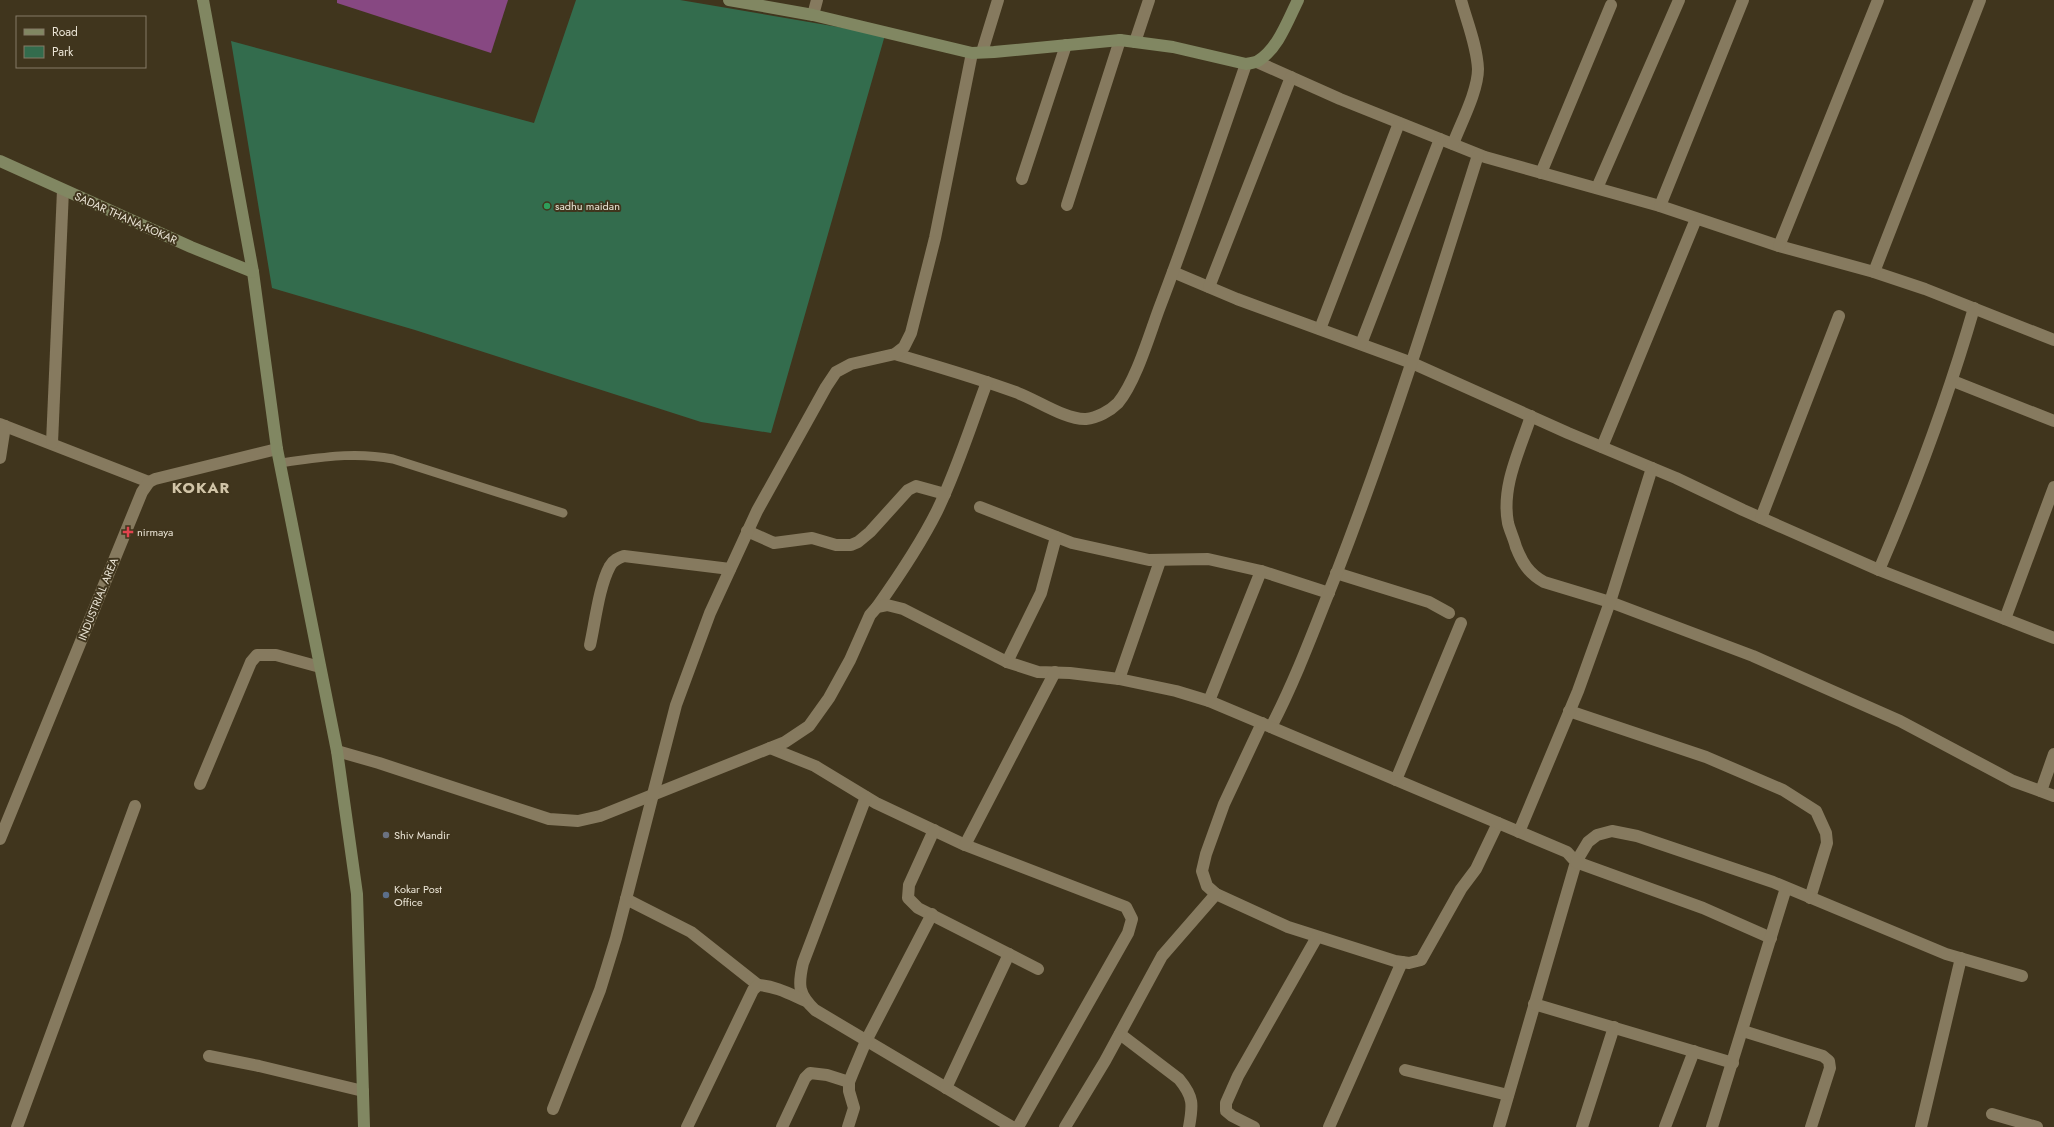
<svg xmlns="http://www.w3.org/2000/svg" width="2054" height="1127" font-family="Jost,sans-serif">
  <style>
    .green { fill: #336c4d }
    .building { fill: #874882 }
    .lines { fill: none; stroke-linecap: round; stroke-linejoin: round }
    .lane { stroke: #867a5f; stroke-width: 9 }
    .street { stroke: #867a5f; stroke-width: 12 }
    .secondary { stroke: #818762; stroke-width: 12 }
    .leisure-dot { fill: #2e9e5b; stroke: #40351d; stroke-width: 1.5 }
    .health-dot { fill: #e0444e; stroke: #40351d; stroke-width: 1.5 }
    .worship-dot { fill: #6b7280; stroke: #40351d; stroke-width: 1.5 }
    .service-dot { fill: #5c6f8a; stroke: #40351d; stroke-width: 1.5 }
    .labels { text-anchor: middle; stroke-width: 4; stroke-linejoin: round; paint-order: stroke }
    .poi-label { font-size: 11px; fill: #eae4d5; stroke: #40351d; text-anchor: start }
    .street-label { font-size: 11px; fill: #eae4d5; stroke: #40351d }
    .district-label { font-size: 15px; font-weight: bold; letter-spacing: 1px; fill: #d2c5a8; stroke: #40351d }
  </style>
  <rect width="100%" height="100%" fill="#40351d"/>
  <polygon class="green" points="576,0 680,0 885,35 771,433 701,422 415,330 272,288 231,41 534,123"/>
  <polygon class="building" points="337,0 508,0 491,53 337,3"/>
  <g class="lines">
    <path class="lane" d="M 279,463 C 319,458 353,451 393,459 L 563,513"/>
    <g class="street">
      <polyline points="813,15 817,0"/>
      <polyline points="1135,42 1149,0"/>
      <polyline points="982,52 998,0"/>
      <polyline points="1257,62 1340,99 1485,157 1660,206 1779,246 1874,272 1925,289 2054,340"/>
      <path d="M 1453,144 C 1461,123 1478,91 1478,69 C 1477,46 1467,22 1461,0"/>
      <polyline points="1541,173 1611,5"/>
      <polyline points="1022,179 1066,45"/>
      <polyline points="1597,188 1679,0"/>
      <polyline points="1067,205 1120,40"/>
      <polyline points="1660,206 1743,0"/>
      <polyline points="1779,246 1878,0"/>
      <polyline points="1173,272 1237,299 1412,363 1568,433 1676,478 1743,510 1879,570 2054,638"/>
      <polyline points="1874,272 1980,0"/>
      <polyline points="1209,287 1291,77"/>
      <polyline points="1320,329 1399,123"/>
      <polyline points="1361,344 1440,139"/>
      <path d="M 895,354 C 936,366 978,378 1018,393 C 1037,400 1066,420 1086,419 C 1097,418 1110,411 1118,403 C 1136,381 1149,336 1159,309 C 1190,228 1218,146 1246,64"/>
      <polyline points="1953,381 2054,421"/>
      <path d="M 1531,416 C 1520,450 1501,486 1508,523 C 1510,531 1514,539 1516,547 C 1522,562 1528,573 1544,582 L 1610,602 L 1753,656 L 1900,721 L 2013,781 L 2054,796"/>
      <polyline points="0,424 149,482"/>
      <polyline points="52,443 63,190"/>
      <polyline points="1602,447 1696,219"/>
      <polyline points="0,458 5,426"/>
      <polyline points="980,507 1072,543 1149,560 1208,559 1261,571 1329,593"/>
      <polyline points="1761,518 1839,316"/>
      <polyline points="747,531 774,543 812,538 836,545 851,545 858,542 870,532 908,490 916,486 945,494"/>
      <path d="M 1879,570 C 1916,484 1948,398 1974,308"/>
      <polyline points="1336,573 1429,602 1449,613"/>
      <path d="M 877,607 C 899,576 920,545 937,511 C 957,470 971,425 987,382"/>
      <polyline points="2005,619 2054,487"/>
      <path d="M 590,645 C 595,623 599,586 610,566 C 613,560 618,558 624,556 L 730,569"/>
      <polyline points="1007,662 1041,593 1056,537"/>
      <polyline points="1119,679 1160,561"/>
      <polyline points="1209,701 1261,571"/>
      <polyline points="1569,711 1706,757 1783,790 1816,811 1826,833 1827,843 1810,898"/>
      <polyline points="1262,723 1224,804 1206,854 1202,871 1207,886 1216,894 1288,927 1395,961 1409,963 1421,960 1461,889 1476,869 1498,823"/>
      <path d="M 1271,727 C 1297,677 1316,624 1337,572 C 1390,435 1434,295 1478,155"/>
      <polyline points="770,748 815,766 876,803 965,845 1126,907 1132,919 1128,933 1018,1127"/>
      <polyline points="337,751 379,763 549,819 578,821 600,816 785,742 809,726 829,698 850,660 870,615 877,607 887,605 903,609 1007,662 1038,672 1070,673 1119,679 1176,691 1209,701 1567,852 1576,862 1499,1127"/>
      <polyline points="1396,780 1461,623"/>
      <polyline points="200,784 251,662 257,655 276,655 320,667"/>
      <polyline points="2041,791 2054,754"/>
      <path d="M 866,797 L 803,963 C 798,985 798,994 815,1010 L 1012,1127"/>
      <polyline points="934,830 909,885 908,898 918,908 1038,969"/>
      <polyline points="1519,832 1578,691 1610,602 1652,468"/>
      <polyline points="0,839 142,492 149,482 155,479 277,449"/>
      <polyline points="965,845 1055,672"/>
      <polyline points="626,899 691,932 758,985"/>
      <polyline points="1771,938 1703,908 1576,862 1588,842 1597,835 1612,831 1637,836 1773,882 1946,954 2022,976"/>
      <polyline points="1534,1004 1733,1063"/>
      <polyline points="1743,1031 1823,1056 1829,1061 1830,1068 1811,1127"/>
      <path d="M 1120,1034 L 1179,1079 C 1194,1097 1193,1105 1189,1127"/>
      <polyline points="209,1056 259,1066 363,1091"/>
      <polyline points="1405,1070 1508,1095"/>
      <polyline points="946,1088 1009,954"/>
      <polyline points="553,1109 600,990 616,938 676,705 710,613 757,511 826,387 836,372 851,364 895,354 904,347 911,333 935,238 972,53"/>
      <polyline points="1992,1114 2037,1127"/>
      <polyline points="17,1127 135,806"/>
      <path d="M 687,1127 L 753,990 L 758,985 C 775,986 790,994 806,1001"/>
      <polyline points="782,1127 805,1078 810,1073 827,1075 849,1082"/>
      <polyline points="848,1127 854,1108 849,1091 849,1082 853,1072 866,1041 932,914"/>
      <polyline points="1065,1127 1105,1061 1162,956 1216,894"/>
      <polyline points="1254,1127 1232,1116 1226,1111 1226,1103 1238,1076 1317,937"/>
      <polyline points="1329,1127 1402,962"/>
      <polyline points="1582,1127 1614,1027"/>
      <polyline points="1665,1127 1694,1051"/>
      <polyline points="1712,1127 1786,888"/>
      <polyline points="1921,1127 1961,958"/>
    </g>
    <g class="secondary">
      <polyline points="203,0 253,272 277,449 337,751 357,894 364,1127"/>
      <path d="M 729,0 L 813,15 L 972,53 L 994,52 L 1120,40 L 1173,47 L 1246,64 C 1250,63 1255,63 1258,61 C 1278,49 1288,20 1298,0"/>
      <polyline points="0,161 191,247 253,272"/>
    </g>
  </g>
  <circle class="leisure-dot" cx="547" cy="206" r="4"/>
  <path class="health-dot" d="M126 526h4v4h4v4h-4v4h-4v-4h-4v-4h4z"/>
  <circle class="worship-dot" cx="386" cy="835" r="4"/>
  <circle class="service-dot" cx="386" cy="895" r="4"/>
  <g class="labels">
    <g class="poi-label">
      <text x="555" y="210">sadhu maidan</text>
      <text x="137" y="536">nirmaya</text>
      <text x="394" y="839">Shiv Mandir</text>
      <text x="394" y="893">Kokar Post<tspan x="394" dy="13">Office</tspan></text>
    </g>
    <g class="street-label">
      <text transform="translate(126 218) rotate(24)" y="4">SADAR THANA;KOKAR</text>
      <text transform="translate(98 599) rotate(-68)" y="4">INDUSTRIAL AREA</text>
    </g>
    <g class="district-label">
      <text x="201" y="493">KOKAR</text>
    </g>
  </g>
  <rect x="16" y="16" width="130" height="52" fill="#40351d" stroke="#847b67"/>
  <rect x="24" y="29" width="20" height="6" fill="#818762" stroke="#847b67"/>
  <text x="52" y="36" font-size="12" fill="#eae4d5">Road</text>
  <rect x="24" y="46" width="20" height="12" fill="#336c4d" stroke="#847b67"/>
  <text x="52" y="56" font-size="12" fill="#eae4d5">Park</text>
</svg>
